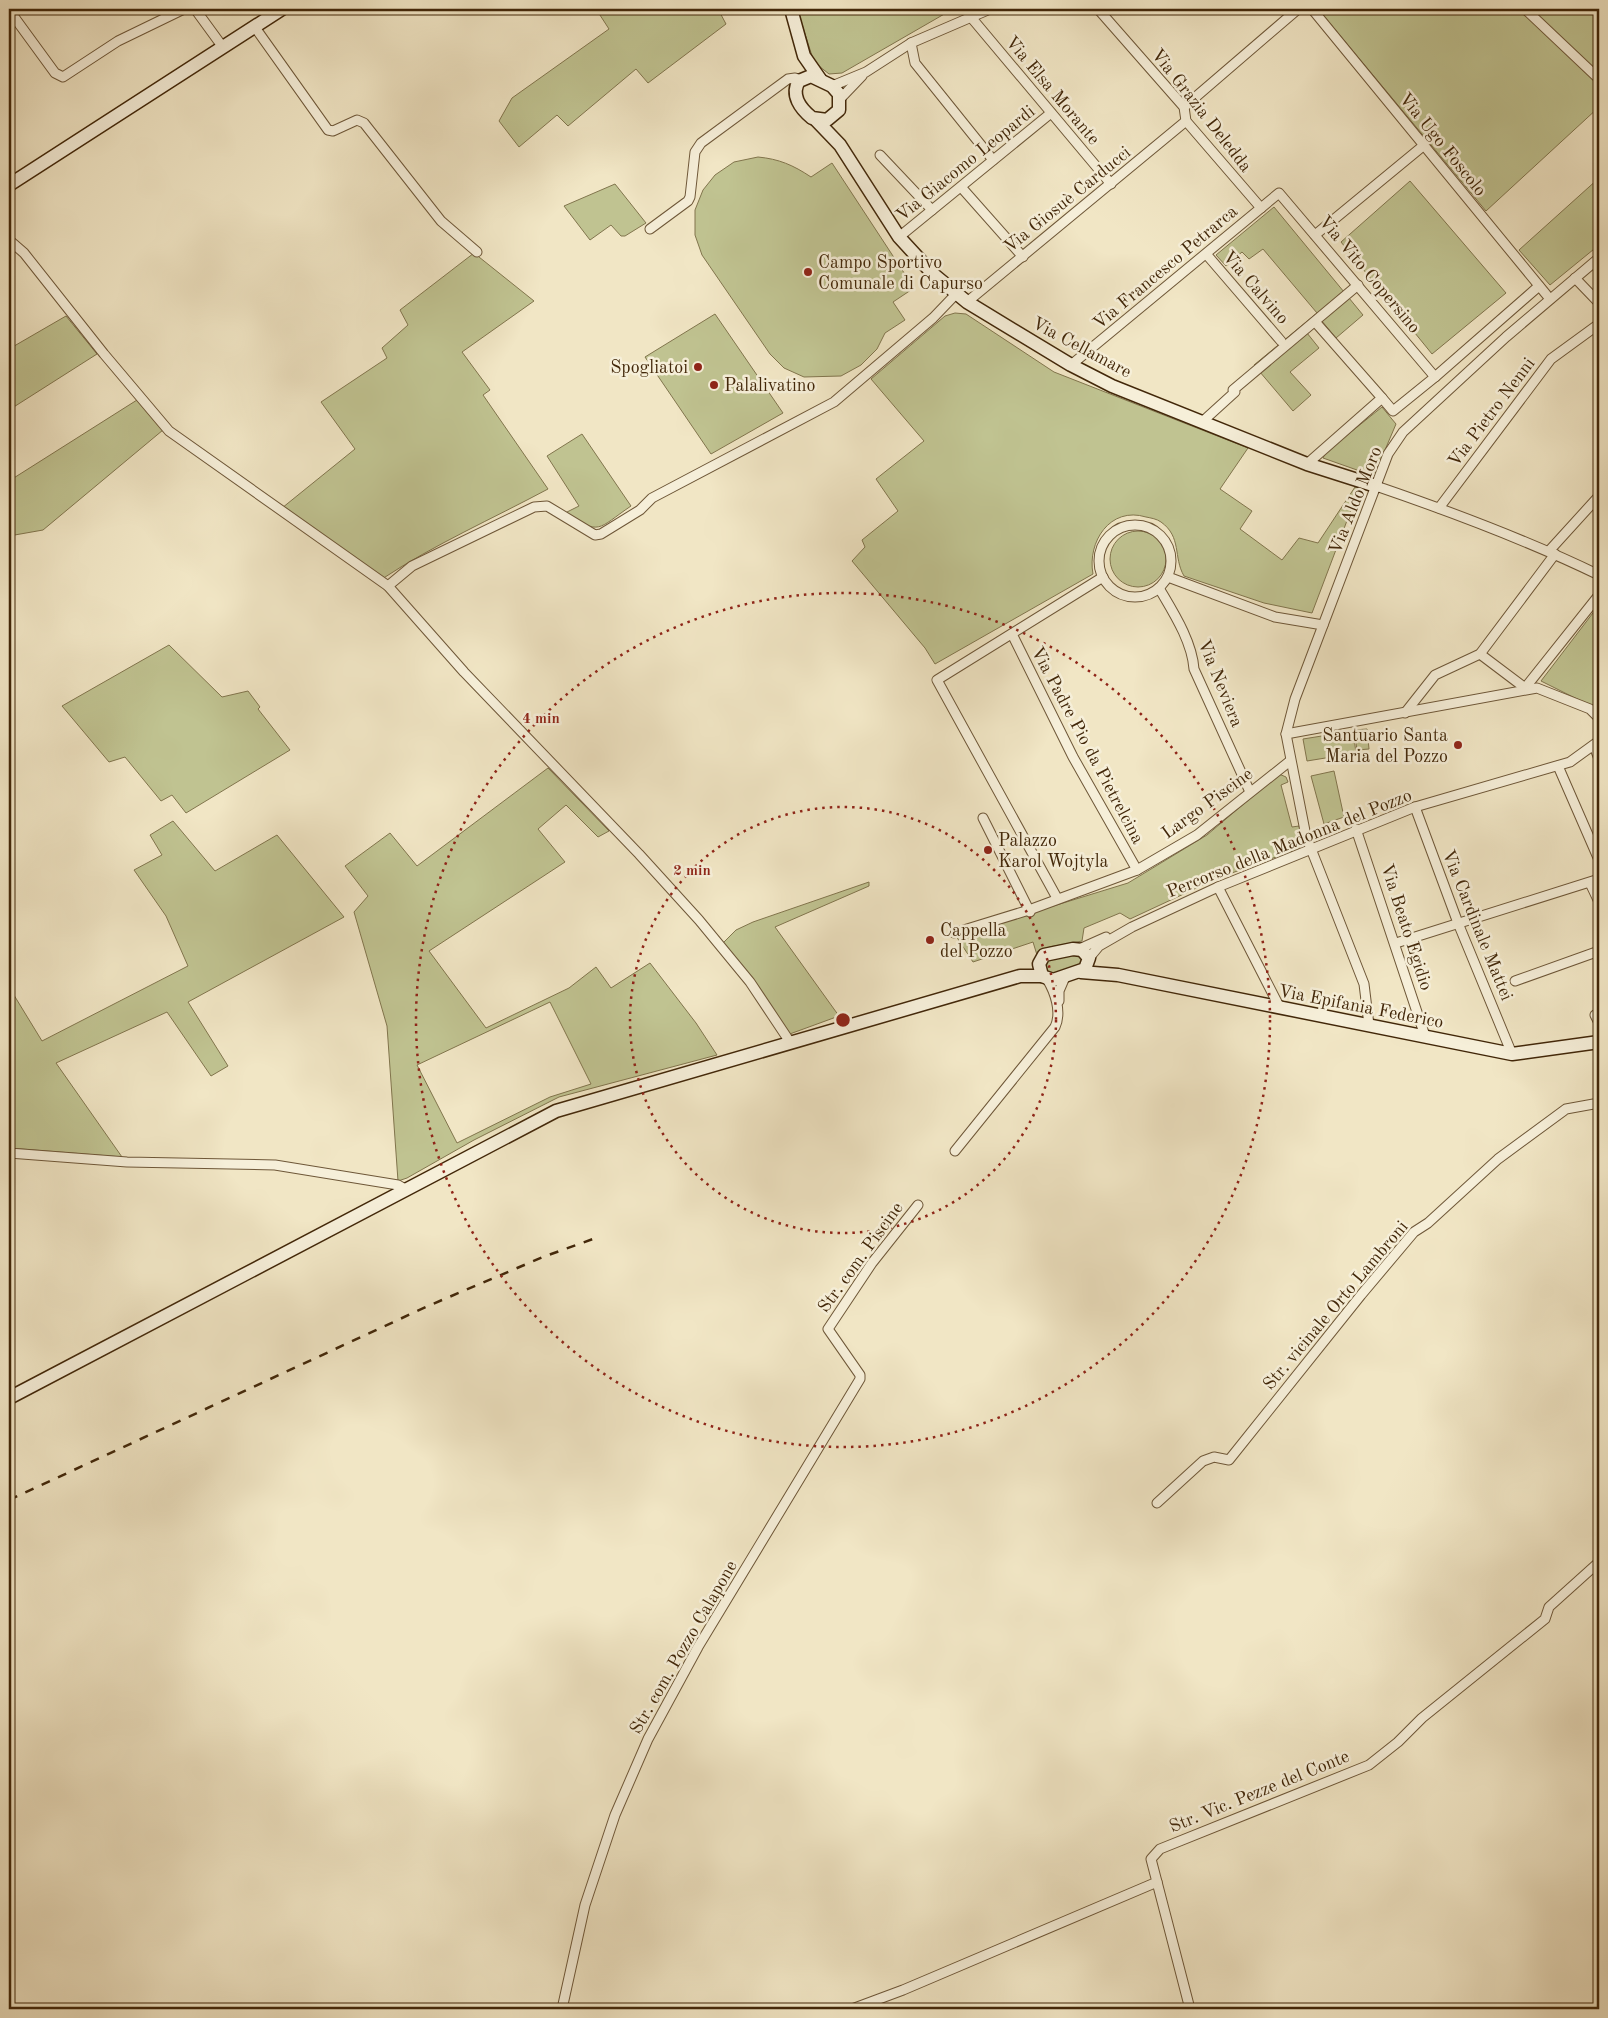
<svg xmlns="http://www.w3.org/2000/svg" width="1608" height="2018" font-family="'Old Standard TT',serif">
  <style>
    .green { fill: #c0c391; stroke: #81754d; fill-rule: evenodd }
    .lines { fill: none; stroke-linecap: round; stroke-linejoin: round }
    .street-casing { stroke: #6e5738; stroke-width: 11 }
    .secondary-casing { stroke: #422709; stroke-width: 15 }
    .street { stroke: #f6efd9; stroke-width: 9 }
    .secondary { stroke: #f6efd9; stroke-width: 12 }
    .rail { stroke: #422709; stroke-width: 2.5; stroke-dasharray: 9 9; stroke-linecap: butt }
    .ring { fill: none; stroke: #8f2418; stroke-width: 2.5; stroke-dasharray: 2.5 5 }
    .poi-dot { fill: #8f2418; stroke: #f6efd9; stroke-width: 2 }
    .labels { text-anchor: middle; stroke-width: 5; stroke-linejoin: round; paint-order: stroke }
    .street-label { font-size: 18px; fill: #422709; stroke: #f6efd9 }
    .poi-label { font-size: 18px; fill: #422709; stroke: #f6efd9; text-anchor: start }
    .centre { fill: #8f2418; stroke: #f6efd9; stroke-width: 2.5 }
    .ring-label { font-size: 15px; text-anchor: middle; font-weight: bold; fill: #8f2418; stroke: #f6efd9; stroke-width: 5; stroke-linejoin: round; paint-order: stroke }
  </style>
  <rect width="100%" height="100%" fill="#f1e6c5"/>
  <filter id="stains"><feTurbulence type="fractalNoise" baseFrequency=".004" numOctaves="4"/><feColorMatrix values="0 0 0 0 .2 0 0 0 0 .09 0 0 0 0 .02 0 0 0 .5 -.17"/></filter>
  <radialGradient id="worn" r=".72"><stop offset=".6" stop-color="#630" stop-opacity="0"/><stop offset="1" stop-color="#630" stop-opacity=".3"/></radialGradient>
  <g class="green">
    <polygon points="596,9 718,9 726,24 648,83 636,69 568,126 557,115 519,147 499,121 512,98 609,29"/>
    <polygon points="797,9 953,9 842,73 829,74 814,62"/>
    <polygon points="1318,9 1599,9 1599,107 1486,211"/>
    <path d="M 758,157 C 779,159 793,165 811,177 L 832,163 L 914,288 L 893,302 L 905,320 L 885,333 L 877,349 L 861,365 L 841,376 L 804,377 L 784,368 L 770,354 L 702,255 L 695,235 L 695,210 L 703,190 L 715,175 L 734,162 Z"/>
    <polygon points="1599,178 1599,245 1550,285 1519,250"/>
    <polygon points="1410,181 1506,293 1432,354 1341,242"/>
    <polygon points="615,184 646,223 625,236 621,236 611,225 590,240 564,206"/>
    <polygon points="1274,207 1363,315 1336,338 1321,320 1307,333 1319,348 1290,372 1311,395 1293,411 1254,365 1317,313 1263,249 1249,259 1242,252 1226,266 1216,255"/>
    <path d="M 474,253 L 534,301 L 462,352 L 490,390 L 483,395 L 548,489 C 492,519 435,544 382,579 L 282,508 L 355,449 L 321,402 L 387,358 L 382,348 L 408,325 L 400,310 Z"/>
    <path d="M 955,313 L 966,314 L 1054,372 L 1248,448 L 1220,489 L 1252,511 L 1240,529 L 1282,560 L 1299,538 L 1318,543 L 1355,487 L 1359,489 L 1312,613 L 1264,603 L 1184,576 C 1173,557 1182,537 1161,522 C 1157,519 1151,518 1146,517 C 1110,506 1087,542 1093,574 L 935,664 L 925,648 L 852,561 L 865,547 L 862,540 L 898,511 L 876,479 L 924,441 L 871,379 L 945,316 Z"/>
    <polygon points="715,314 783,413 711,454 645,357"/>
    <polygon points="66,316 97,354 9,410 9,349"/>
    <polygon points="137,400 163,430 43,530 9,536 9,481"/>
    <polygon points="1382,407 1396,424 1374,476 1323,458 1326,452"/>
    <path d="M 582,434 L 631,506 C 597,529 601,536 565,513 L 579,506 L 547,456 Z"/>
    <circle cx="1138" cy="559" r="28"/>
    <polygon points="1599,605 1599,710 1541,681"/>
    <polygon points="169,645 222,697 248,691 260,707 258,709 290,750 186,813 172,795 161,801 125,757 109,762 62,706"/>
    <polygon points="1367,729 1369,749 1357,750 1354,730"/>
    <polygon points="1353,731 1356,753 1307,761 1303,739"/>
    <path d="M 548,768 L 609,831 L 598,837 L 566,805 L 538,829 L 565,862 L 429,951 L 486,1028 L 569,988 L 596,967 L 611,988 L 650,963 L 696,1023 L 717,1055 L 559,1097 L 474,1140 L 407,1178 L 398,1181 L 387,1026 L 354,912 L 368,896 L 345,866 L 390,833 L 417,866 ZM 550,1002 L 591,1084 L 550,1097 L 457,1143 L 417,1065 Z"/>
    <polygon points="1334,771 1344,817 1324,824 1311,776"/>
    <polygon points="1279,774 1286,777 1288,782 1281,785 1292,827 1299,826 1303,839 1298,849 1218,878 1130,919 1120,913 1084,928 1082,941 1049,947 1037,955 1033,942 973,962 956,936 1128,883 1207,835"/>
    <polygon points="173,821 215,871 277,835 344,917 188,1002 228,1066 211,1076 167,1012 56,1063 122,1157 9,1148 9,987 42,1041 188,966 166,916 134,870 162,855 150,835"/>
    <polygon points="869,882 869,886 775,927 839,1016 787,1035 722,944 736,930 753,922"/>
    <polygon points="1078,954 1084,962 1052,976 1046,973 1045,961"/>
  </g>
  <g class="lines">
    <defs>
      <g id="street">
        <polyline points="195,9 222,46"/>
        <polyline points="1098,9 1184,107 1186,121 1261,208"/>
        <polyline points="1312,9 1550,299"/>
        <polyline points="1525,9 1599,79"/>
        <polyline points="9,10 55,73 63,77 118,41 184,9"/>
        <polyline points="970,16 1111,184"/>
        <polyline points="254,26 328,130 333,131 357,120 364,123 441,221 477,252"/>
        <polyline points="911,43 915,63 993,160"/>
        <polyline points="832,86 866,72 911,43 990,9"/>
        <polyline points="840,99 862,76"/>
        <polyline points="1184,107 1298,9"/>
        <polyline points="880,155 932,210"/>
        <polyline points="961,187 1023,257"/>
        <polyline points="650,229 688,201 690,197 695,152 701,143 788,79 795,78 801,80"/>
        <polyline points="1315,235 1423,146"/>
        <polyline points="899,237 1051,113"/>
        <polyline points="9,240 24,253 104,354 169,431 388,586 464,672 639,854 699,920 750,982 790,1042"/>
        <polyline points="1207,255 1281,341"/>
        <polyline points="1575,278 1599,303"/>
        <polyline points="967,302 1186,121"/>
        <polyline points="1071,365 1279,193 1435,377"/>
        <polyline points="1382,398 1393,411 1435,377 1539,286"/>
        <polyline points="1202,422 1235,392 1233,390 1358,285"/>
        <polyline points="1307,464 1382,398 1317,324"/>
        <path d="M 1376,486 C 1452,512 1527,540 1599,575"/>
        <polyline points="1439,508 1551,359 1599,324"/>
        <circle cx="1135" cy="561" r="36"/>
        <polyline points="1549,551 1599,496"/>
        <polyline points="1168,577 1275,617 1323,625"/>
        <polyline points="388,586 412,566 534,507 547,506 595,535 601,534 640,510 652,498 834,402 933,318 956,294"/>
        <path d="M 1159,588 C 1173,612 1192,641 1194,669 L 1250,792"/>
        <polyline points="1012,634 1073,757 1137,870"/>
        <polyline points="1480,654 1525,688 1599,595"/>
        <polyline points="1405,713 1435,675 1480,654 1555,554"/>
        <polyline points="1286,734 1537,688 1590,709 1599,718"/>
        <polyline points="1594,746 1599,759"/>
        <polyline points="1558,766 1599,860"/>
        <polyline points="1415,807 1458,923 1512,1054"/>
        <polyline points="983,818 1030,912"/>
        <polyline points="1356,829 1425,1036"/>
        <polyline points="1590,883 1599,902"/>
        <polyline points="1218,887 1280,1008"/>
        <polyline points="1057,898 937,680 1103,577"/>
        <polyline points="954,933 1029,910 1137,870 1197,835 1290,761"/>
        <polyline points="1396,943 1599,879"/>
        <polyline points="1079,949 1106,937"/>
        <polyline points="1089,958 1099,946 1132,927 1218,887 1415,807 1570,762 1599,741"/>
        <polyline points="1515,981 1599,951"/>
        <polyline points="1059,1001 1059,991 1065,977"/>
        <polyline points="1599,1013 1595,1015 1599,1023"/>
        <polyline points="1369,1025 1364,984 1306,836 1286,734 1295,699 1388,454 1403,432 1506,337 1599,258"/>
        <path d="M 955,1151 L 1055,1027 C 1062,1012 1055,992 1047,979"/>
        <polyline points="9,1153 127,1162 275,1165 398,1185 405,1189"/>
        <polyline points="1157,1503 1203,1461 1214,1457 1229,1460 1361,1295 1414,1232 1428,1223 1498,1159 1566,1109 1599,1103"/>
        <polyline points="1157,1882 1190,2009"/>
        <polyline points="562,2009 585,1905 615,1815 648,1739 698,1647 860,1379 860,1375 828,1329 872,1263 918,1205"/>
        <polyline points="852,2009 903,1990 1157,1882 1151,1859 1160,1849 1369,1765 1398,1742 1422,1718 1545,1619 1549,1607 1599,1562"/>
      </g>
      <g id="secondary">
        <polyline points="791,9 804,56 820,79"/>
        <path d="M 811,76 L 832,86 L 839,94 L 839,110 L 827,120 L 812,118 C 801,109 790,95 799,81 Z"/>
        <polyline points="816,120 840,145 899,237 933,274 967,302 1071,365 1112,386 1307,464 1376,486"/>
        <polyline points="9,185 282,9"/>
        <polygon points="1073,949 1082,950 1089,958 1085,969 1053,980 1042,976 1039,964 1044,955"/>
        <polyline points="1081,972 1118,975 1512,1054 1599,1042"/>
        <polyline points="9,1398 556,1111 1020,976 1042,976"/>
      </g>
    </defs>
    <use href="#street" class="street-casing"/>
    <use href="#secondary" class="secondary-casing"/>
    <use href="#street" class="street"/>
    <use href="#secondary" class="secondary"/>
    <polyline class="rail" points="9,1500 428,1306 543,1257 593,1239"/>
  </g>
  <g class="ring">
    <circle cx="843" cy="1020" r="213"/>
    <circle cx="843" cy="1020" r="427"/>
  </g>
  <g class="poi-dot">
    <circle cx="808" cy="272" r="5"/>
    <circle cx="698" cy="367" r="5"/>
    <circle cx="714" cy="385" r="5"/>
    <circle cx="1458" cy="745" r="5"/>
    <circle cx="988" cy="850" r="5"/>
    <circle cx="930" cy="940" r="5"/>
  </g>
  <g class="labels">
    <g class="street-label">
      <text transform="translate(1053 90) rotate(50)" y="6">Via Elsa Morante</text>
      <text transform="translate(1202 110) rotate(52)" y="6">Via Grazia Deledda</text>
      <text transform="translate(1443 144) rotate(51)" y="6">Via Ugo Foscolo</text>
      <text transform="translate(965 163) rotate(-39)" y="6">Via Giacomo Leopardi</text>
      <text transform="translate(1067 199) rotate(-39)" y="6">Via Giosuè Carducci</text>
      <text transform="translate(1165 267) rotate(-40)" y="6">Via Francesco Petrarca</text>
      <text transform="translate(1370 274) rotate(50)" y="6">Via Vito Copersino</text>
      <text transform="translate(1256 287) rotate(49)" y="6">Via Calvino</text>
      <text transform="translate(1082 347) rotate(28)" y="6">Via Cellamare</text>
      <text transform="translate(1491 412) rotate(-53)" y="6">Via Pietro Nenni</text>
      <text transform="translate(1355 500) rotate(-68)" y="6">Via Aldo Moro</text>
      <text transform="translate(1221 683) rotate(68)" y="6">Via Neviera</text>
      <text transform="translate(1088 745) rotate(62)" y="6">Via Padre Pio da Pietrelcina</text>
      <text transform="translate(1207 803) rotate(-36)" y="6">Largo Piscine</text>
      <text transform="translate(1289 843) rotate(-22)" y="6">Percorso della Madonna del Pozzo</text>
      <text transform="translate(1478 925) rotate(68)" y="6">Via Cardinale Mattei</text>
      <text transform="translate(1407 927) rotate(72)" y="6">Via Beato Egidio</text>
      <text transform="translate(1361 1006) rotate(11)" y="6">Via Epifania Federico</text>
      <text transform="translate(860 1257) rotate(-54)" y="6">Str. com. Piscine</text>
      <text transform="translate(1335 1305) rotate(-50)" y="6">Str. vicinale Orto Lambroni</text>
      <text transform="translate(683 1647) rotate(-60)" y="6">Str. com. Pozzo Calapone</text>
      <text transform="translate(1259 1791) rotate(-22)" y="6">Str. Vic. Pezze del Conte</text>
    </g>
    <g class="poi-label">
      <text x="818" y="268">Campo Sportivo<tspan x="818" dy="21">Comunale di Capurso</tspan></text>
      <text x="688" y="373" text-anchor="end">Spogliatoi</text>
      <text x="724" y="391">Palalivatino</text>
      <text x="1448" y="741" text-anchor="end">Santuario Santa<tspan x="1448" dy="21">Maria del Pozzo</tspan></text>
      <text x="998" y="846">Palazzo<tspan x="998" dy="21">Karol Wojtyla</tspan></text>
      <text x="940" y="936">Cappella<tspan x="940" dy="21">del Pozzo</tspan></text>
    </g>
  </g>
  <circle cx="843" cy="1020" r="8" class="centre"/>
  <g class="ring-label">
    <text x="541" y="723">4 min</text>
    <text x="692" y="875">2 min</text>
  </g>
  <rect width="1608" height="2018" fill="none" stroke="#f1e6c5" stroke-width="30"/>
  <rect x="10" y="10" width="1588" height="1998" fill="none" stroke="#422709" stroke-width="2.5"/>
  <rect x="15" y="15" width="1578" height="1988" fill="none" stroke="#422709"/>
  <rect width="100%" height="100%" filter="url(#stains)"/>
  <rect width="100%" height="100%" fill="url(#worn)"/>
</svg>
